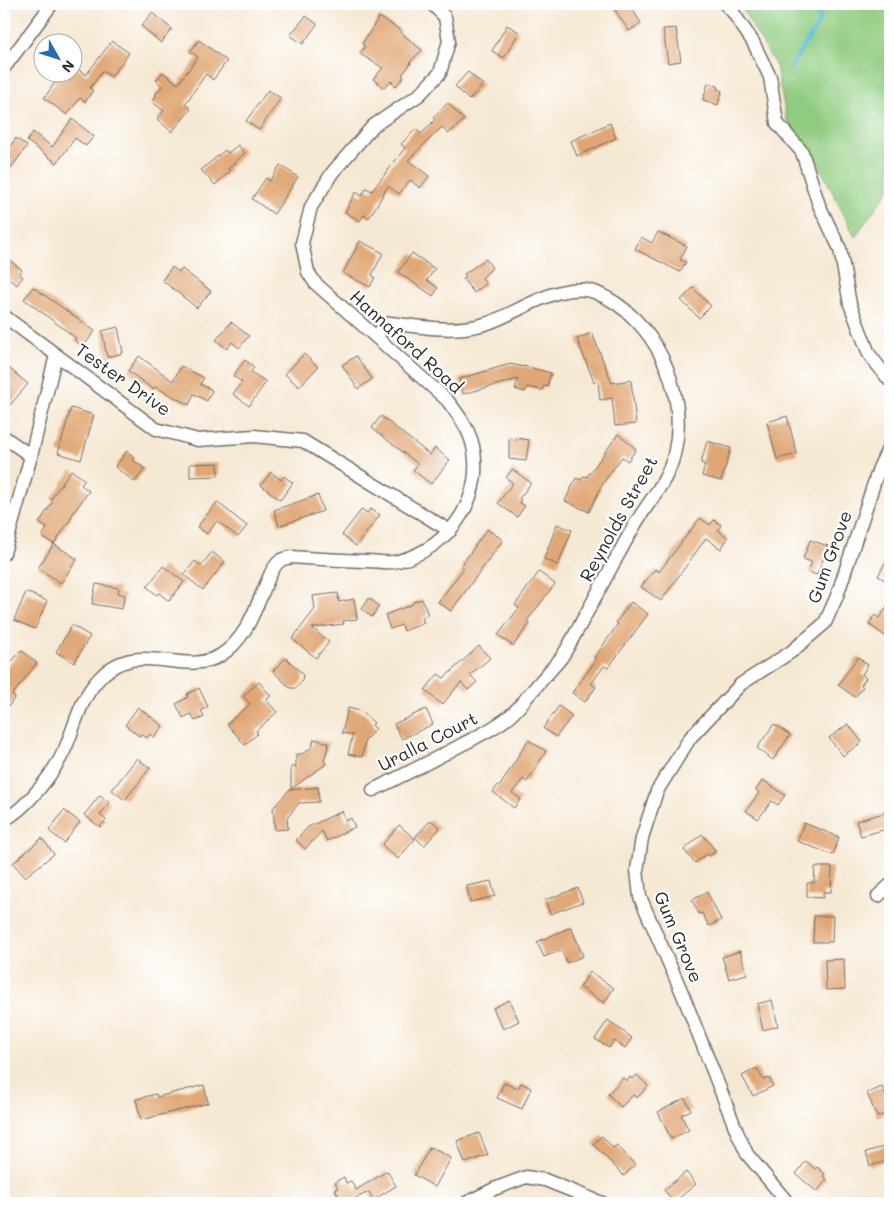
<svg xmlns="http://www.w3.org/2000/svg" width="894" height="1207" font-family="Mali,sans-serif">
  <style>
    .green { fill: #90cc80; stroke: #5e7c56 }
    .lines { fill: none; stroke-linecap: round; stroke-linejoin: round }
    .stream { stroke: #57bdd5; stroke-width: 4 }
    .building { fill: #e0a776 }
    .minor-casing { stroke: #726e66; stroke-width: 15 }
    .minor { stroke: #fff; stroke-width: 12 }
    .labels { text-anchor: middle; stroke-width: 4.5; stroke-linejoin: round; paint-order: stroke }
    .street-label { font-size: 18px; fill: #2b2b2b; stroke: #fff }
  </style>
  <rect width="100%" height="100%" fill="#fff"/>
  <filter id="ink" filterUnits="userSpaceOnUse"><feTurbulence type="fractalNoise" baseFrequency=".02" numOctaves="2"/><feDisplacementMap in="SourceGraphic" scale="10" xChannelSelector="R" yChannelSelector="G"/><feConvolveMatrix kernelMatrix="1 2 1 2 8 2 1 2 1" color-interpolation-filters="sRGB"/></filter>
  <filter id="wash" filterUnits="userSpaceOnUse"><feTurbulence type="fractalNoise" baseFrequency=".0096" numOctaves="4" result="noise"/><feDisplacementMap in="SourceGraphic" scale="20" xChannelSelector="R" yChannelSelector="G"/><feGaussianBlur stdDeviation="1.12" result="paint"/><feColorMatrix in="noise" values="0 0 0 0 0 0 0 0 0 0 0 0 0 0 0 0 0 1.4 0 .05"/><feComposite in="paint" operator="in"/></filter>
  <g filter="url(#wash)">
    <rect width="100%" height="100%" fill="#f6e9d4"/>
    <polygon class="green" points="739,4 890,4 890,188 855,237 817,161 787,121 776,66"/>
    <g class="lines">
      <polyline class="stream" points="790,68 818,24 822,4"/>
    </g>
    <g id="blocks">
      <g class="building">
        <polygon points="611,4 629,4 641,23 629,31"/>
        <polygon points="152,13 172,29 161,43 141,26"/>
        <polygon points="306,16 317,24 303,44 290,35"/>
        <polygon points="379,17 401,30 400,32 422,50 410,62 411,63 402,75 404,77 396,86 391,81 384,88 373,79 383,68 360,54 365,46 362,44"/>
        <polygon points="507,25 519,32 504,58 492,51"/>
        <polygon points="676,28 681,61 668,63 663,29"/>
        <polygon points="199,40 227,61 213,80 206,74 185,104 191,109 172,132 157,119 164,111 152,102 156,96 155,95 162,86 156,80 163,72 178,84 198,57 190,52"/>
        <polygon points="112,41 129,53 111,77 103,71 90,88 93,90 85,102 80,98 67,115 44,98 56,81 53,79 57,72 72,72 72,65 86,75"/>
        <polygon points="468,72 483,85 469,100 455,86"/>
        <polygon points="708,83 718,86 717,89 722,91 718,105 703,100"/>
        <polygon points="268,90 281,98 259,130 246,121"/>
        <polygon points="448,103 464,120 448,134 442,127 408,160 429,176 420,188 410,180 399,194 388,186 369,218 364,215 360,221 345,212 356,192 362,196 366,188 372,191 405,148 401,144 416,129 421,134 435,120 433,117"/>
        <polygon points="72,119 94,136 86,146 75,138 57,163 27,141 33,132 52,147"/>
        <polygon points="610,123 616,138 577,156 571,141"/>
        <polygon points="16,138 27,146 4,178 4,155"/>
        <polygon points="238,145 245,153 228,169 230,171 215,185 201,170 225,150 228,153"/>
        <polygon points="280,165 298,177 274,214 252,199 266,178 270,181"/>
        <polygon points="658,232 687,246 680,260 686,262 680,272 635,249 641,237 652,243"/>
        <polygon points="360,241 383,253 372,275 375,277 370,287 343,273"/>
        <polygon points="412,253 435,269 427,280 438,288 433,296 398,272"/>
        <polygon points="4,256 22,270 19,274 23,277 17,285 9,279 4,288"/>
        <polygon points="486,259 492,268 482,278 486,284 474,293 463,279 466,277 464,274"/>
        <polygon points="172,267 179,272 182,269 211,291 197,308 162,280"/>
        <polygon points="33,287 95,331 83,347 74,340 76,338 24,299"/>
        <polygon points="693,288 711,306 699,318 681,300"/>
        <polygon points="231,322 249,336 239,348 232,342 227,349 216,340"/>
        <polygon points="118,327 123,353 107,357 102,331"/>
        <polygon points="592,333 612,383 631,380 636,424 615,426 612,398 600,400 598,381 594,382 577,339"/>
        <polygon points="304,354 318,367 299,387 285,374"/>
        <polygon points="139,356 173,381 181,366 204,378 200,384 212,390 207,401 194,394 189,405 155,387 153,389 128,371"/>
        <polygon points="356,356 372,379 358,389 342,365"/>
        <polygon points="245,360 254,367 251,372 266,382 249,406 233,394 242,382 233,376"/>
        <polygon points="4,364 28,384 10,405 4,400"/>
        <polygon points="510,364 524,367 524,366 551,373 547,387 544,386 542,390 527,387 525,392 515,389 518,379 463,394 459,379"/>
        <polygon points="71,408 94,415 81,460 58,453"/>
        <polygon points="381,416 430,455 435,448 450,460 431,484 413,470 418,464 372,428"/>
        <polygon points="787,416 797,454 777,459 767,422"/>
        <polygon points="618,434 636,449 628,461 622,457 603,483 589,512 565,501 576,478 581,480 584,476 587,477"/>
        <polygon points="516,438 529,440 526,461 509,459 509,439 516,440"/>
        <polygon points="707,441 731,448 721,481 702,476 705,465 701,463"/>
        <polygon points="127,451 135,458 133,460 145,469 135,482 115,467"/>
        <polygon points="218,463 218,476 190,477 190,464"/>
        <polygon points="512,469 531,483 519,499 521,500 519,502 525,506 517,517 498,503 513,483 506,478"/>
        <polygon points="71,470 85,480 81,485 89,491 71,516 72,517 54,544 42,537 47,528 39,523 53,501 51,499"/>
        <polygon points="271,472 281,480 284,476 293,483 280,500 261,485"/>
        <polygon points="318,495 323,511 279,526 274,510"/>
        <polygon points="217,502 247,526 238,537 217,521 207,534 197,527"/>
        <polygon points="362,509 367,513 371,509 380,515 356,546 342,535"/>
        <polygon points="700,518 710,525 714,520 721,525 718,530 728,538 721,549 706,538 661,601 641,587 655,569 659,572"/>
        <polygon points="557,524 572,530 558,565 544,559"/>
        <polygon points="487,529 503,540 451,611 438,602 464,568 461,566"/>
        <polygon points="810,540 828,546 817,575 808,572 812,562 803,559"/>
        <polygon points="54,544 77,559 61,583 38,568"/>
        <polygon points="212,552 225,562 203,590 184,575 195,561 201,566"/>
        <polygon points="890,553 890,583 878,576"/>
        <polygon points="163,566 184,582 169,601 159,593 157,595 147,587"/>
        <polygon points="539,572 555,584 527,621 530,623 513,646 498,635 519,608 515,605"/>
        <polygon points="96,584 119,588 118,593 125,595 122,609 92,604"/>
        <polygon points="26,592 47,601 35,629 14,620"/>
        <polygon points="338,593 339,602 354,599 357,619 343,621 344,624 312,628 329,642 316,658 292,639 315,609 313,596"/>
        <polygon points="369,598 379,606 372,617 362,609"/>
        <polygon points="422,599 428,615 422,617 424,623 404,631 402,625 390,629 385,615 413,604 413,602"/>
        <polygon points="631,602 648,614 608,668 604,666 591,684 596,687 585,702 572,693 596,660 594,658 618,624 616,622"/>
        <polygon points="890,604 890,640 869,624 875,615 879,618"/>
        <polygon points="72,625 90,636 74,663 56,652"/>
        <polygon points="479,646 490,658 470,675 477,682 468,690 461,682 442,705 425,690 438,674 444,678"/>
        <polygon points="21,650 37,663 12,695 15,697 4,713 4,672"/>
        <polygon points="858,657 868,665 862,674 866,678 861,685 863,687 855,697 838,685"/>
        <polygon points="286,658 303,674 302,681 296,688 290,688 273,671"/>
        <polygon points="259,682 271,696 266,700 277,712 256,731 258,733 245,745 227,724 250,704 243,696"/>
        <polygon points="199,688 208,707 201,711 204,717 195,721 191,714 183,718 176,704 188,697 187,694"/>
        <polygon points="559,706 572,716 556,737 543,728"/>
        <polygon points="138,707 163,726 154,737 150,734 147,738 141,734 139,736 125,725"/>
        <polygon points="348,708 361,711 374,723 372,725 376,729 365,740 362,757 348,754 353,735 342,733"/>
        <polygon points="426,709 433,724 402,739 394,724"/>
        <polygon points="774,724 790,735 773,760 757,748"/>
        <polygon points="848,724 862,742 843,756 829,738"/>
        <polygon points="314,739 329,743 324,760 326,764 291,789 291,767 296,767 296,754 302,754 312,747"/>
        <polygon points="528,740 546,751 527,782 523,779 512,793 521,799 514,808 493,792 498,785 500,786"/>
        <polygon points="137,758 150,768 125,800 112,790"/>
        <polygon points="763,780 785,795 778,805 772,801 758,819 746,811 759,793 756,790"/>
        <polygon points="318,787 319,802 299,803 287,818 288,829 275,830 273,808 289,790"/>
        <polygon points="100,795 110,803 100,815 106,820 100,827 84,815"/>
        <polygon points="64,810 80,822 64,843 49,831"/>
        <polygon points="342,811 346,821 351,818 355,827 327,841 322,831 305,849 296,840 308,827"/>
        <polygon points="887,812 890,828 861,836 856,821"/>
        <polygon points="431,820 440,828 424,846 415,837"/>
        <polygon points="804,823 839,837 833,855 797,841"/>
        <polygon points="399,825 415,839 398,859 382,845"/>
        <polygon points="702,834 716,851 709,856 707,854 695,863 684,850"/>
        <polygon points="42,838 54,854 25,877 13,863"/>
        <polygon points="815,867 832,867 831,892 823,892 823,898 807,897 807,883 814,883"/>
        <polygon points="491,881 495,896 470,902 467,886"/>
        <polygon points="578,888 583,902 550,914 545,900"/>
        <polygon points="707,892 721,920 709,926 702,913 699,914 692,900"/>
        <polygon points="814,916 833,916 832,942 813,942"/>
        <polygon points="571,927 583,956 567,963 561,950 544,957 537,942"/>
        <polygon points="740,951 747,974 729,979 722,957"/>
        <polygon points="844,959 845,989 826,990 825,960"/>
        <polygon points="590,972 614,988 604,1003 580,987"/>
        <polygon points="509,1000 519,1021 503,1029 493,1008"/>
        <polygon points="772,1000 778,1026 763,1030 757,1004"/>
        <polygon points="608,1020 632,1038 625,1048 614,1041 609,1048 595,1039"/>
        <polygon points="757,1068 763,1080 769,1078 773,1086 753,1096 742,1076"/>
        <polygon points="637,1075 648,1086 637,1098 633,1095 621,1107 608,1094 623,1078 627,1081 630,1077 632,1079"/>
        <polygon points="504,1083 518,1089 521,1083 531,1088 522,1109 497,1098"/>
        <polygon points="204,1085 208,1103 141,1120 136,1099 156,1094 157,1097"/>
        <polygon points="882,1087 890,1105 890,1112 877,1117 867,1093"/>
        <polygon points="685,1098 691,1110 681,1115 689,1130 671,1139 658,1112"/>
        <polygon points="479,1133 488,1155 465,1163 457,1141"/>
        <polygon points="602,1136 613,1148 617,1145 635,1165 624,1176 593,1144"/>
        <polygon points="890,1145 890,1160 870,1166 866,1152"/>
        <polygon points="430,1147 451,1158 435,1187 414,1175"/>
        <polygon points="806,1161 815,1169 817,1167 825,1174 823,1176 827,1179 817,1192 796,1174"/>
        <polygon points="387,1171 396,1186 373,1200 369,1192 345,1203 342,1203 335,1189 338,1188 335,1182 344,1177 346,1183 351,1181 356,1190"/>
        <polygon points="686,1172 696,1184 674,1202 664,1190"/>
      </g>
    </g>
  </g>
  <g filter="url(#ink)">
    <use href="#blocks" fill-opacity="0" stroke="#726e66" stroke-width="1"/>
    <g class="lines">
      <defs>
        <g id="minor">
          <polyline points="725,4 732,11 753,42 770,77 777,123 802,152 819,205 840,249 850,304 869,354 890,381"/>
          <polyline points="4,68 52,4"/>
          <polyline points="4,316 156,429 198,440 254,436 303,441 450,531"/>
          <polyline points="4,437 31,456"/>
          <polyline points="4,553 31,456 56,355"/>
          <path d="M 373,790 C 404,775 433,760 463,744 C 480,735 498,727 512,714 C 520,707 527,696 535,688 C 543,678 553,668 561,658 C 570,645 577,630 585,616 C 602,585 618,554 636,523 C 650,499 670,479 675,450 C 688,390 654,317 597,293 C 562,278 518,314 485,324 C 454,333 422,327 390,323 L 375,336"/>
          <path d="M 4,820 C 27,808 54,773 65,749 C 75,726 80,700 97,681 C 136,635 182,679 221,655 C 247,638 255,609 267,582 C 270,574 274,565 281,560 C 284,558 289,558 292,557 C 317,559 343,560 368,561 C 377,561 389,564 398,561 C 452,548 488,493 471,439 C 466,424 456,412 447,400 L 315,283 L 308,272 L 302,243 L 311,207 L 332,173 L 373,126 L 419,95 L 440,73 L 449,41 L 445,17 L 432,4"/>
          <polyline points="878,896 890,885"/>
          <polyline points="466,1203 494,1189 526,1177 545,1180 602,1203"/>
          <polyline points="788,1203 747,1154 737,1132 683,995 640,897 637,870 642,838 657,791 690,738 741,684 791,652 825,623 837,596 879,468 890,445"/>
        </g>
      </defs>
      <use href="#minor" class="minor-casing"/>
      <use href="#minor" class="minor"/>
    </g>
  </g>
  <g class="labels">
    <g class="street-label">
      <text transform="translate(406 342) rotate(42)" y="6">Hannaford Road</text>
      <text transform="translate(123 380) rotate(35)" y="6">Tester Drive</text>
      <text transform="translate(619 519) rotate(-61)" y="6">Reynolds Street</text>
      <text transform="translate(830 557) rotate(-70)" y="6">Gum Grove</text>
      <text transform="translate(428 742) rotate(-27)" y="6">Uralla Court</text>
      <text transform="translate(678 937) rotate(67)" y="6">Gum Grove</text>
    </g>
  </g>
  <rect width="894" height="1207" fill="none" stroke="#fff" stroke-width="20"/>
  <g transform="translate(58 58) rotate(129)"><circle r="24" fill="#ffffff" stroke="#aaaaaa"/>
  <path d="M0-4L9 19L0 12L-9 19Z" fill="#1f6fb2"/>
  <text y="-8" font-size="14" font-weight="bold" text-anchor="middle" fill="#2b2b2b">N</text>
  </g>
</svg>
